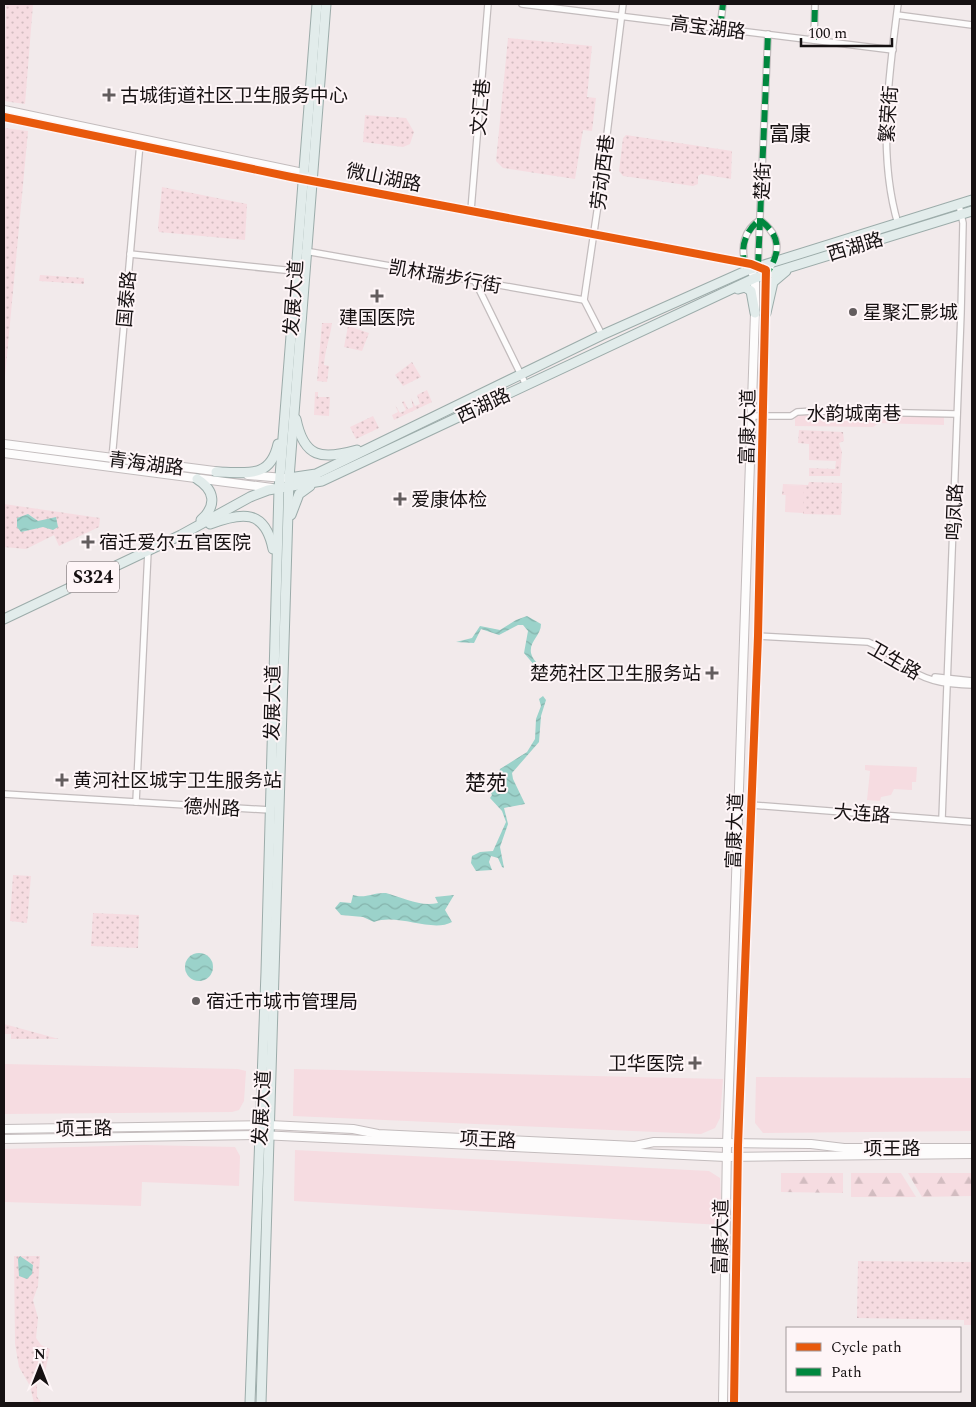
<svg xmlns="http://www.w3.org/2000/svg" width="976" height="1407" font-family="Spectral,'Noto Sans SC',serif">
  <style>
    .grass { fill: url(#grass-dots) }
    .forest { fill: url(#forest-firs) }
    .park { fill: #f6dce1 }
    .water { fill: url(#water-waves) }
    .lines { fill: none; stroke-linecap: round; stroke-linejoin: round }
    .street-casing { stroke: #c3bcbd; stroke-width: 8 }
    .secondary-casing { stroke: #c3bcbd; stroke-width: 10 }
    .primary-casing { stroke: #9cacaa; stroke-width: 11 }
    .street { stroke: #fdfcfc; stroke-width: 5.5 }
    .secondary { stroke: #fdfcfc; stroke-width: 8 }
    .primary { stroke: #e2eceb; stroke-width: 9 }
    .quiet { stroke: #00873e; stroke-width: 6; stroke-dasharray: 12 6; stroke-linecap: butt }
    .cycleway-casing { stroke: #fef5f7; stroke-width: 11 }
    .cycleway { stroke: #e8590c; stroke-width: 8 }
    .poi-dot { fill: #635d5e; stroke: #fef5f7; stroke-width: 2 }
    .labels { text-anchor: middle; stroke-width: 4; stroke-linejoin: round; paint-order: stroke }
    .shield { fill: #fef5f7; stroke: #5c5557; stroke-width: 1 }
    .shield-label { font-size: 18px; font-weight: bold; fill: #161112 }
    .street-label { font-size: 19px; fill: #161112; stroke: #fef5f7 }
    .poi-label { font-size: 19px; fill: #161112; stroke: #fef5f7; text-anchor: start }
    .quarter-label { font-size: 21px; fill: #161112; stroke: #fef5f7 }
  </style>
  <defs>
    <pattern id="grass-dots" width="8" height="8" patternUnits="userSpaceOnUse" patternTransform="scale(1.25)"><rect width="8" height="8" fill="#f6dce1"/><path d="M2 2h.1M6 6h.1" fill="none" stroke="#d2bcc0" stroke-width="1.8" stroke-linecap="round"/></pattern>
    <pattern id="forest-firs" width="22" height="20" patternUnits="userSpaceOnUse" patternTransform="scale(1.25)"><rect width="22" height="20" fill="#f6dce1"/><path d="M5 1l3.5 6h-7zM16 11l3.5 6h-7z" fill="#d2bcc0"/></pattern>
    <pattern id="water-waves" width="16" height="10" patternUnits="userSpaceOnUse" patternTransform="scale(1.25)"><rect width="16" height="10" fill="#9bd2ca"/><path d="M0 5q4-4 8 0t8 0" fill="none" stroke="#85b3ac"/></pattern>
  </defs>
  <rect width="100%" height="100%" fill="#f2eaeb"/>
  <g class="grass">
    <polygon points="6,4 33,4 25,104 4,101"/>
    <polygon points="508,38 592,46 587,97 596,98 592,131 583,130 575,179 503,168 496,161"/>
    <polygon points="365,115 406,118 414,132 410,144 403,147 363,142"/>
    <polygon points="4,128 28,131 4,387"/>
    <polygon points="626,135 732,151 731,179 701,174 698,176 698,184 693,186 623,176 619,171 623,138"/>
    <polygon points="162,187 247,204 245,240 159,232 158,228"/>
    <polygon points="40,275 84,278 84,284 39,281"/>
    <path d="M 322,323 L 332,323 C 330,338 325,350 324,365 L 329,366 L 327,382 L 317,381 Z"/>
    <polygon points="348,326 369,333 362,351 344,347"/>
    <polygon points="412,362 421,377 403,386 395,375"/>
    <polygon points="427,390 432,402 394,420 392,415 398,412 395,405 400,413 406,410 402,402 404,401 408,409 413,407 411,398 415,406 420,404 417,395"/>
    <polygon points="315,392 318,392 318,397 330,397 329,416 314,415"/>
    <polygon points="373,416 379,428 356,439 350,427"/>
    <polygon points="799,430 843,432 844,441 839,443 842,452 840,476 809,476 809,468 835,469 836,461 809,460 809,444 798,443"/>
    <polygon points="809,482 842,483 841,515 803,514 803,486 786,485 786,495 782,495 783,484 808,485"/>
    <polygon points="4,504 100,518 99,527 59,546 54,535 26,549 4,547"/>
    <polygon points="13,875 31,876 27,923 10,921"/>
    <polygon points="93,913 139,915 138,948 91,946"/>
    <polygon points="4,1024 59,1039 11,1039 11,1034 4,1034"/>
    <polygon points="14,1256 40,1256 38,1286 33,1300 38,1318 36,1338 41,1345 50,1349 44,1377 37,1382 37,1397 42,1403 34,1403 30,1386 19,1367 15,1344"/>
    <polygon points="858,1261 972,1262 972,1325 964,1325 964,1320 857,1318"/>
  </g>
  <g class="forest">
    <polygon points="781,1173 843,1173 843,1193 781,1192"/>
    <polygon points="851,1173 901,1173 916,1197 851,1197"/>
    <polygon points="908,1173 971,1173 971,1196 922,1197"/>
  </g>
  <g class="park">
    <polygon points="851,413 944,416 944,425 879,423 873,427 795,426 795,415 848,416"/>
    <polygon points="786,485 804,486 803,513 785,512"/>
    <polygon points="865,765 917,767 916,782 912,782 912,790 894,789 891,795 881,797 880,801 867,800 870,771 865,770"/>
    <polygon points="4,1064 238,1069 246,1071 244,1101 239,1110 232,1112 4,1114"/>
    <polygon points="294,1069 723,1079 720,1118 715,1128 701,1134 293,1116"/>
    <polygon points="756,1077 972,1078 972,1131 763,1133 755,1123"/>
    <polygon points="144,1145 235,1147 240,1156 239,1186 142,1182 141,1206 4,1202 4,1149"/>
    <polygon points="295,1150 709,1171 720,1178 722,1225 294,1201"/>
  </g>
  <g class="water">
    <polygon points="28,514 38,521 56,517 58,527 53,530 43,527 21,532 17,527 17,518"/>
    <path d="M 527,616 L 541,624 C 541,636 529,641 531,653 C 533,664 548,667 543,680 L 538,681 L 535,666 L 524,653 L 528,631 L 523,625 L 518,625 L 499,635 L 481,629 L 474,643 L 456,642 L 472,638 L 480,626 L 500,630 L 516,620 Z"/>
    <polygon points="543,696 546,700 541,716 539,742 512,773 513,779 525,804 504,808 508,824 500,847 504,868 502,867 498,858 491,856 489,862 492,870 476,871 471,863 472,856 480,852 493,851 506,822 502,811 490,798 492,795 490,791 496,784 500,769 527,752 535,739 536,719 541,706 539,699"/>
    <path d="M 386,893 C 404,898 420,907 438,903 L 435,897 L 454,895 L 445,910 L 452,922 C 432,933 398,913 374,922 L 363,917 L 341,915 L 335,908 L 340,902 L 351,903 L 353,895 C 366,899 373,892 386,893 Z"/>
    <circle cx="199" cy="967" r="14"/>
    <polygon points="20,1256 33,1265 32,1274 27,1279 19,1276 18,1259"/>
  </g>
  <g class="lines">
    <defs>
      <g id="street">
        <polyline points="522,4 893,50"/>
        <polyline points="897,15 972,25"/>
        <polyline points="720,28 723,4"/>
        <polyline points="814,40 815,4"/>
        <polyline points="471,210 488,4"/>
        <path d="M 898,224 C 877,153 889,76 898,4"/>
        <polyline points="759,238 768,34"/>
        <polyline points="305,251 584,300"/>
        <polyline points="130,254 294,271"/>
        <path d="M 746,265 C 740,247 744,230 760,220 C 781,236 781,252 767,273"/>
        <polyline points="758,266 759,240"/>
        <polyline points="475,281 526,385"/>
        <polyline points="602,335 584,300 600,191 623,4"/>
        <polyline points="752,416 791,416 797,412 814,411 957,414"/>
        <polyline points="112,459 140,143"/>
        <path d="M 758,636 L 868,642 C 885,648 896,661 911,670 C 930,683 951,684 972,685"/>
        <polyline points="935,677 972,681"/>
        <polyline points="4,794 270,810"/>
        <polyline points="136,802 148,551"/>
        <polyline points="751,805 972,822"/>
        <polyline points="942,819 961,313 963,223 959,205"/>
      </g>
      <g id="secondary">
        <polyline points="4,110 303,173 308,177"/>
        <polyline points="4,117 291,177 751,264 766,270 758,636 738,1145 734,1403"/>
        <polyline points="4,444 222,472"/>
        <polyline points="4,453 272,488"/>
        <polyline points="248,475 284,478"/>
        <polyline points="4,1129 269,1125 353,1129 378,1134 635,1146 654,1142 811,1144 844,1148 972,1148"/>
        <polyline points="4,1139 260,1135 726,1157 972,1154"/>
        <polyline points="723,1403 727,1145 755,313 755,278 753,274"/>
      </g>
      <g id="primary">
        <polyline points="738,289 745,287 751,291 755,313"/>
        <polyline points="766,313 773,282 786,271"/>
        <path d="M 296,419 C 304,458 321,460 357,450"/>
        <path d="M 216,472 C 246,472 270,480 278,444"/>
        <polyline points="289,478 316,474 602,335 748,270 972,200"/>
        <path d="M 197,479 C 215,490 217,506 201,520"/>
        <polyline points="291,515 299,494 310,486"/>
        <path d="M 210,524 C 242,512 265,509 273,549"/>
        <polyline points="4,619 181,535 250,497 268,490 322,481 755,278 972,211"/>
        <polyline points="250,1403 266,972 279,489 317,4"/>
        <polyline points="261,1403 289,478 326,4"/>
      </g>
    </defs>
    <use href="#street" class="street-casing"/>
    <use href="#secondary" class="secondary-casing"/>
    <use href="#primary" class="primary-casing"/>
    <use href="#street" class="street"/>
    <use href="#secondary" class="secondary"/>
    <use href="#primary" class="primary"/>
    <g class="quiet">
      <polyline points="720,28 723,4"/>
      <polyline points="814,40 815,4"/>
      <polyline points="758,266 768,34"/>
      <path d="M 746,267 C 739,250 745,230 760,220 C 781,236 781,252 767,273"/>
    </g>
    <defs>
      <polyline id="cycleway" points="4,117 291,177 751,264 766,270 758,636 738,1145 734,1403"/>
    </defs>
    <use href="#cycleway" class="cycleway-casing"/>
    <use href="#cycleway" class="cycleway"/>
  </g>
  <g class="poi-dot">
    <path d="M106.5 87.5h5v5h5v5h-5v5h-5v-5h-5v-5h5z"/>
    <path d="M374.5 288.5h5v5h5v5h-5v5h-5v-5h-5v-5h5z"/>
    <circle cx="853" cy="312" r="5"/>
    <path d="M397.5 491.5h5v5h5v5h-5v5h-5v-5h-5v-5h5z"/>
    <path d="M85.5 534.5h5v5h5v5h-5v5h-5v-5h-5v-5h5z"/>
    <path d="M709.5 665.5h5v5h5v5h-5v5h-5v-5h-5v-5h5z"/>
    <path d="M59.5 772.5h5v5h5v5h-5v5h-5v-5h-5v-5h5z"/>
    <circle cx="196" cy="1001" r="5"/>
    <path d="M692.5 1055.5h5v5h5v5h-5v5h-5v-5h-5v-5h5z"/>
  </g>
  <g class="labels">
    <rect class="shield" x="67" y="561.5" width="52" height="31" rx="4"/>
    <g class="shield-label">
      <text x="93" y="583">S324</text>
    </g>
    <g class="street-label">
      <text transform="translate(708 27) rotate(7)" y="7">高宝湖路</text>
      <text transform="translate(480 107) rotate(-85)" y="7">文汇巷</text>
      <text transform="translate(888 114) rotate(-86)" y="7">繁荣街</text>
      <text transform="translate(602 172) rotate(-83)" y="7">劳动西巷</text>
      <text transform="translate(384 177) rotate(11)" y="7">微山湖路</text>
      <text transform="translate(762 181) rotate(-88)" y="7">楚街</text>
      <text transform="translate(855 246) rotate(-17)" y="7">西湖路</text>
      <text transform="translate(445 276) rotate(10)" y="7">凯林瑞步行街</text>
      <text transform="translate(293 298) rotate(-86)" y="7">发展大道</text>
      <text transform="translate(126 299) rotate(-85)" y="7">国泰路</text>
      <text transform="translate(483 405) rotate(-25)" y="7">西湖路</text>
      <text x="854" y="420">水韵城南巷</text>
      <text transform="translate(747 427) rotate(-89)" y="7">富康大道</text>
      <text transform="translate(146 463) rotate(7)" y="7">青海湖路</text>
      <text transform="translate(954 512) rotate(-88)" y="7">鸣凤路</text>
      <text transform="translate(895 660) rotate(30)" y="7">卫生路</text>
      <text transform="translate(272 703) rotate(-89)" y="7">发展大道</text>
      <text transform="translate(212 807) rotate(3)" y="7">德州路</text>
      <text transform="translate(862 813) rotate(4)" y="7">大连路</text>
      <text transform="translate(734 831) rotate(-88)" y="7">富康大道</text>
      <text transform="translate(261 1108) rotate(-87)" y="7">发展大道</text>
      <text transform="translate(84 1128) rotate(-1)" y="7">项王路</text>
      <text transform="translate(488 1139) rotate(3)" y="7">项王路</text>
      <text x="892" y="1155">项王路</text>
      <text transform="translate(720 1237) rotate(-89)" y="7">富康大道</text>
    </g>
    <g class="poi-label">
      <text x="120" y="102">古城街道社区卫生服务中心</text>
      <text x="863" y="319">星聚汇影城</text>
      <text x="377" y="324" text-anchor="middle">建国医院</text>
      <text x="411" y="506">爱康体检</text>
      <text x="99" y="549">宿迁爱尔五官医院</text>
      <text x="701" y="680" text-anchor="end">楚苑社区卫生服务站</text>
      <text x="73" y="787">黄河社区城宇卫生服务站</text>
      <text x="206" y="1008">宿迁市城市管理局</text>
      <text x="684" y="1070" text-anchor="end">卫华医院</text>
    </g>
    <g class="quarter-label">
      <text x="790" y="141">富康</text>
      <text x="486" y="790">楚苑</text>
    </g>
  </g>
  <rect width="976" height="1407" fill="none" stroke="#161112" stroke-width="10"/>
  <rect x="786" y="1327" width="175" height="65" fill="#fef5f7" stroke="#a19a9b"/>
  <rect x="796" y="1343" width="25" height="8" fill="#e8590c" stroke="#a19a9b"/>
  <text x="831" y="1352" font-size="15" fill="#161112">Cycle path</text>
  <rect x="796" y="1368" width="25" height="8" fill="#00873e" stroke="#a19a9b"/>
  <text x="831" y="1377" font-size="15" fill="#161112">Path</text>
  <g transform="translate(40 1367)" stroke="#fef5f7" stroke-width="4" paint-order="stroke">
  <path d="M0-4L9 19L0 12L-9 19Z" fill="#161112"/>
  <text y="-8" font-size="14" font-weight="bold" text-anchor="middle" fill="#161112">N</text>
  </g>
  <path d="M801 38v8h91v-8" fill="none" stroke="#161112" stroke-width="2.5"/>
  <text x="808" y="38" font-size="15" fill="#161112" stroke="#fef5f7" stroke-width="4" paint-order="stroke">100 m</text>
</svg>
